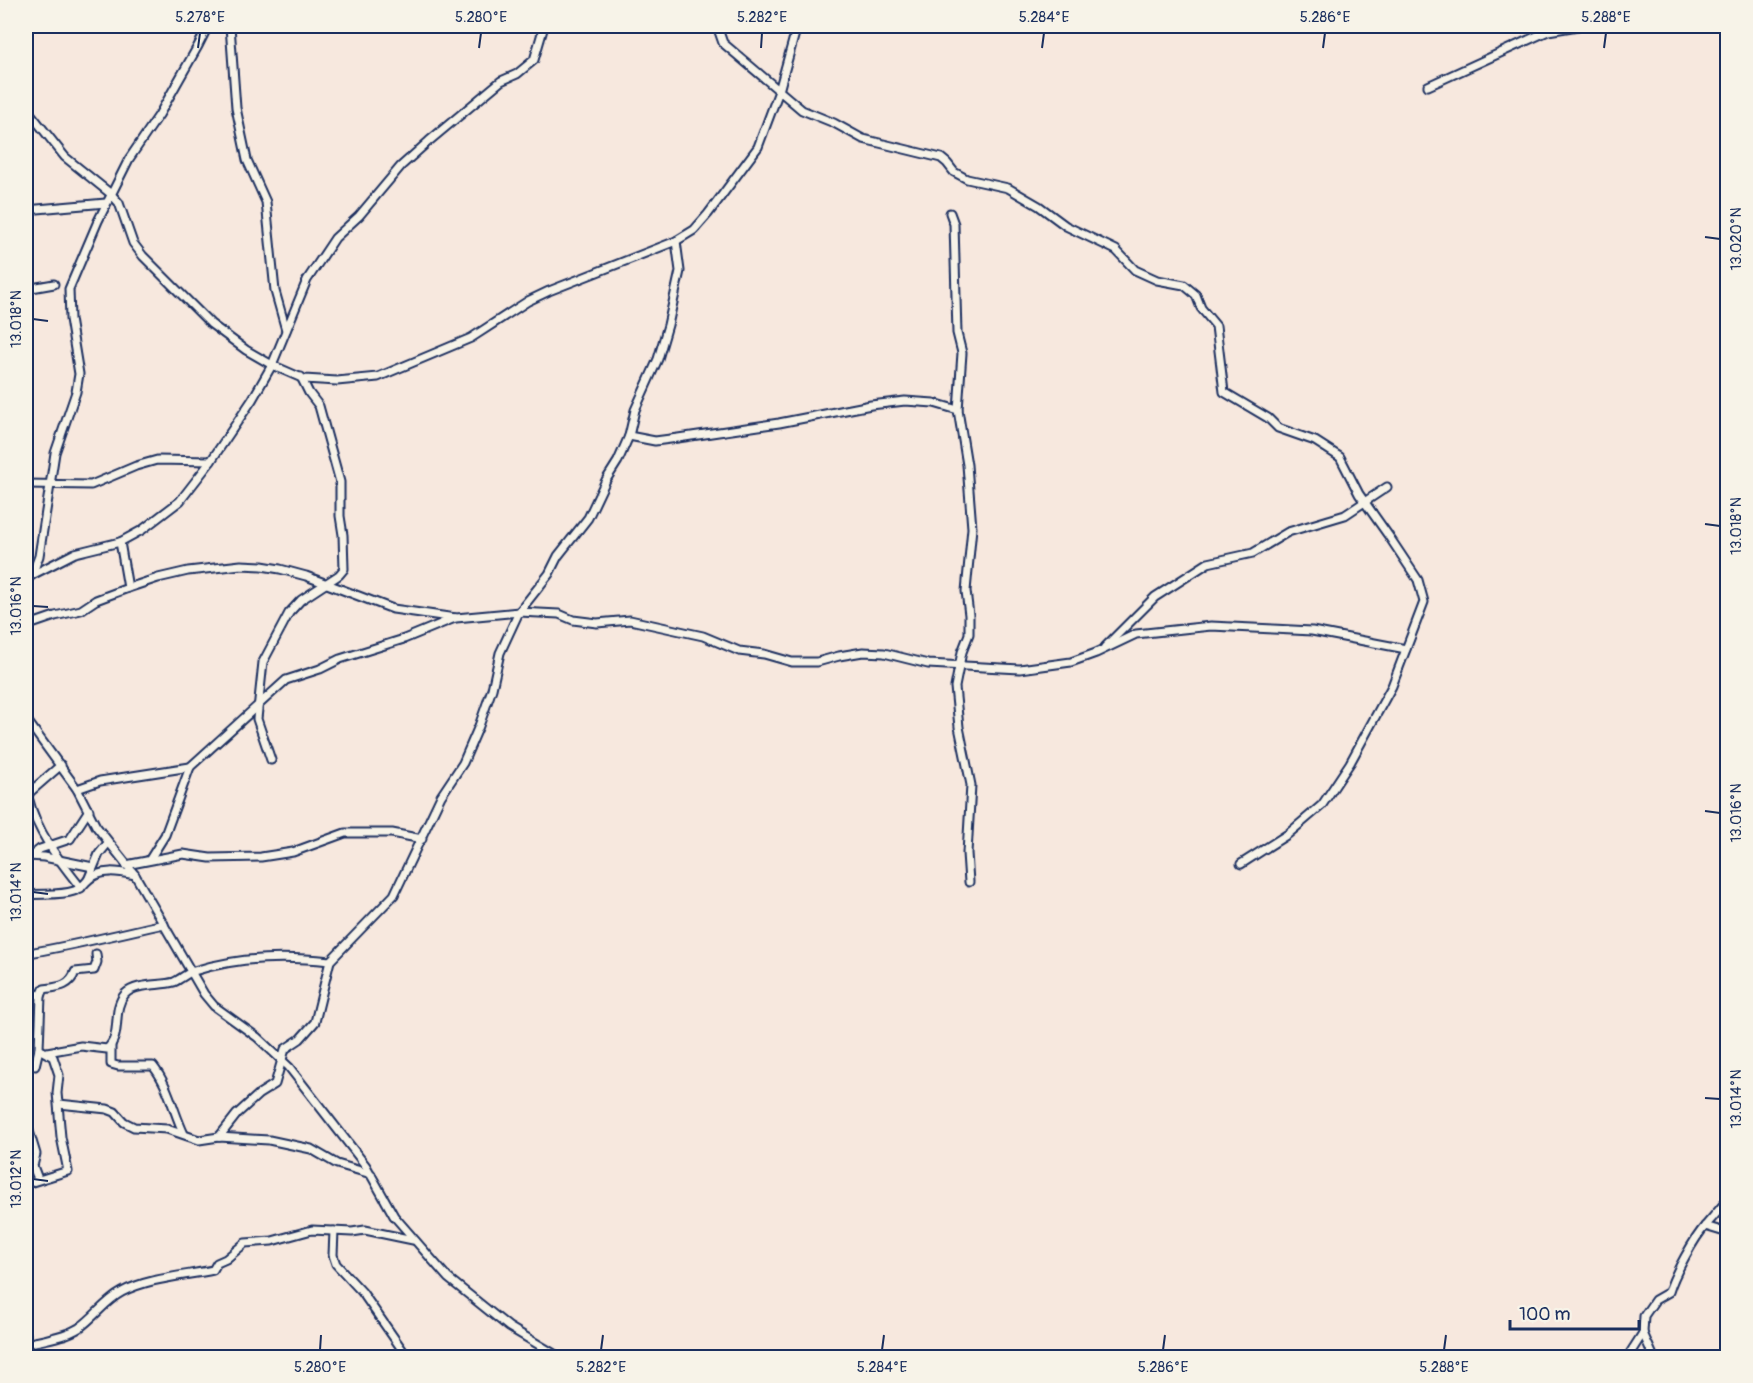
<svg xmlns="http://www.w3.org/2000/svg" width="1753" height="1383" font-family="Pangolin,sans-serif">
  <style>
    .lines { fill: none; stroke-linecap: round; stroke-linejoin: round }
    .street-casing { stroke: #1b2f5e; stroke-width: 11 }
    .street { stroke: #f7f3e8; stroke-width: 7 }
    .ticks { fill: none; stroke: #1b2f5e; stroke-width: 2 }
    .neatline { fill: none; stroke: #1b2f5e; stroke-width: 2 }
    .ticks-label { font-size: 15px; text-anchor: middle; fill: #1b2f5e }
  </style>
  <rect width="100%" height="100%" fill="#f7e8de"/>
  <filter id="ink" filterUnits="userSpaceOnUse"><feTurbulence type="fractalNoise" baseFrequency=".0167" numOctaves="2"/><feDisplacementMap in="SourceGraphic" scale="12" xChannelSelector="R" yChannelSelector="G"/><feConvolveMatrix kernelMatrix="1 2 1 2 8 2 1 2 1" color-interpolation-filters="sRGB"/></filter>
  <g filter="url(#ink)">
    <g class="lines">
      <defs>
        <g id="street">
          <polyline points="230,26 236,108 247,160 266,202 275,291 286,330"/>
          <polyline points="717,26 723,43 802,110 834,123 863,139 941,158 947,163 954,172 967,179 1008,188 1039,206 1066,226 1116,250 1135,270 1157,280 1184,285 1196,295 1201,308 1216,326 1224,392 1268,418 1278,428 1315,441 1340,457 1359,494 1388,535 1418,580 1424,602 1392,686 1350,763 1322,805 1288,834 1241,864"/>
          <polyline points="1428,86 1548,31 1578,26"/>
          <polyline points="26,108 65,157 111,194 119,203 133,243 143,256 211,324 246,350 272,365 304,379 337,381 378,377 471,338 528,301 549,291 676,241 694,230 708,214 758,147 779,91 797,26"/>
          <polyline points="26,210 106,203"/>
          <polyline points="950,213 954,224 957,333 962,353 958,410 967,465 972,528 966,591 969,615 969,634 962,652 955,687 959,727 971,785 967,853 969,882"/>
          <polyline points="26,289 54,284"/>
          <polyline points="629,436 655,441 678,438 779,423 871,405 905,401 934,403 958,410"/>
          <polyline points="26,484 91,485 136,466 157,460 211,461"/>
          <polyline points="32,575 75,553 120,542 142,530 180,501 211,461 252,400 272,365 307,280 335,238 359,216 401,166 429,141 501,81 517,74 534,60 544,26"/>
          <polyline points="26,580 32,575 39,556 55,453 76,392 79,374 70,319 69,289 98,221 129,159 159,115 198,46 208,26"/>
          <polyline points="128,588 158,578 188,571 241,565 262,566 280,569 306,576 393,609 456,618 519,612 559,614 573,620 597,623 630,620 703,636 739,651 764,654 792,662 817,662 839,656 863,652 884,653 928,664 1020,669 1071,662 1096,653 1136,634 1211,626 1312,631 1406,649"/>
          <polyline points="26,626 55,616 81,610 96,600 128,588 120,542"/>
          <polyline points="1105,647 1155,597 1208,563 1253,553 1288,532 1345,515 1387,487"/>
          <polyline points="26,719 77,789 96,826 135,875 204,994 214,1006 257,1037 289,1067 366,1166 394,1216 448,1278 509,1327 561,1358"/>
          <polyline points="271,760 257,719 263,662 289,613 301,600 339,575 344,569 343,535 340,516 340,482 319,406 309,393 301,377"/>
          <path d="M 61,765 L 30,792 L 28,797 C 37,833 59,860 81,888"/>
          <polyline points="77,789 100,781 190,767"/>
          <polyline points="28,856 44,857 93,867"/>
          <polyline points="150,859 165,835 190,767 286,680 320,669 340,659 404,639 455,618"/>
          <polyline points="26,860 40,849 70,839 89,810"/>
          <polyline points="126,865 183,854 210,858 261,857 293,852 345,833 392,833 422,839"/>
          <polyline points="88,880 99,854 108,843"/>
          <path d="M 26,895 C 41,893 59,896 74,891 C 81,889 83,885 88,880 C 101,868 120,872 135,875"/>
          <path d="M 26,956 L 29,953 C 75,945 119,934 164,924"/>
          <polyline points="26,990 41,996 39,1049 35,1066"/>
          <path d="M 41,996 L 44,989 C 57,987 70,987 75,972 L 94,970 L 97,962 L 96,954"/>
          <path d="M 111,1045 L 111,1064 L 118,1066 L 153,1066 C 169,1086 173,1111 184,1134"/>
          <path d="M 47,1052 L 81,1046 L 107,1049 C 123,1035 111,1010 125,994 C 136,983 160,986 174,982 C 181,979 187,973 194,971 C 237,957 286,956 330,961"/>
          <polyline points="59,1104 107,1109 115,1112 124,1122 134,1127 167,1129 199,1140 219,1137 269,1140 311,1149 337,1164 371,1174"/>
          <polyline points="26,1121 36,1154 33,1166 38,1179"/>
          <polyline points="219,1137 237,1114 259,1094 275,1084 285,1049 300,1039 315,1022 330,961 394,895 441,796 463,763 479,726 492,689 500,653 519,612 549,574 558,556 588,518 606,480 618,461 629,436 635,410 658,359 668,325 680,271 676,241"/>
          <polyline points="26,1184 68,1171 61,1137 57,1093 59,1075 53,1057 39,1049"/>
          <polyline points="1705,1226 1728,1233"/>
          <polyline points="334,1231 333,1255 336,1264 362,1292 408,1358"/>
          <polyline points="26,1334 26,1344"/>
          <path d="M 26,1344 C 42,1340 65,1337 79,1328 C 95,1317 105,1301 122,1292 C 149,1278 184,1276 213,1270 L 217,1263 L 226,1259 L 245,1243 L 272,1241 L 312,1230 L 352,1232 L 365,1230 L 413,1240"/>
          <polyline points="1627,1358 1643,1333"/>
          <path d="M 1654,1358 L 1643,1333 L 1644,1316 L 1655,1300 L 1669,1292 C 1674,1275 1694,1238 1706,1225 C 1714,1216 1721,1208 1728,1199"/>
        </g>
      </defs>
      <use href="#street" class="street-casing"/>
      <use href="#street" class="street"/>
    </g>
  </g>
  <path class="ticks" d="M 198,48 L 200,33M 479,48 L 481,33M 761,48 L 762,33M 1042,48 L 1044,33M 1323,48 L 1325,33M 1604,48 L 1606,33M 1705,237 L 1720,239M 33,319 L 48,321M 1705,524 L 1720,526M 33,606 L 48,607M 1705,811 L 1720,813M 33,892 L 48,894M 1705,1098 L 1720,1099M 33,1179 L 48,1181M 320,1350 L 321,1335M 601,1350 L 603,1335M 882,1350 L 884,1335M 1163,1350 L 1165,1335M 1444,1350 L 1446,1335"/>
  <rect width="1753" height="1383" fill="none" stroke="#f7f3e8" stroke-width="66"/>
  <path d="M1510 1320v9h129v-9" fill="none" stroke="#1b2f5e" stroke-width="3"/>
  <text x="1519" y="1320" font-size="18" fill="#1b2f5e" stroke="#f7f3e8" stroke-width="4.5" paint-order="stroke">100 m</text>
  <rect x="33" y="33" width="1687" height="1317" class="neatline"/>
  <g class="ticks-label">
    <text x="200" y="22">5.278°E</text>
    <text x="481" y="22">5.280°E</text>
    <text x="762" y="22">5.282°E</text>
    <text x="1044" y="22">5.284°E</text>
    <text x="1325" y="22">5.286°E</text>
    <text x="1606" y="22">5.288°E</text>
    <text transform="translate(1736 239) rotate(-90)" y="5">13.020°N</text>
    <text transform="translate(16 319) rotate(-90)" y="5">13.018°N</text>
    <text transform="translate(1736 526) rotate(-90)" y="5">13.018°N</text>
    <text transform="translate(16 606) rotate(-90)" y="5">13.016°N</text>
    <text transform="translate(1736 813) rotate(-90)" y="5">13.016°N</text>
    <text transform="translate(16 892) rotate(-90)" y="5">13.014°N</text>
    <text transform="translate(1736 1099) rotate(-90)" y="5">13.014°N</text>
    <text transform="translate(16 1179) rotate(-90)" y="5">13.012°N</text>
    <text x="320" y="1372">5.280°E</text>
    <text x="601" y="1372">5.282°E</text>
    <text x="882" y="1372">5.284°E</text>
    <text x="1163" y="1372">5.286°E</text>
    <text x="1444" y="1372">5.288°E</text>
  </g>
</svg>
